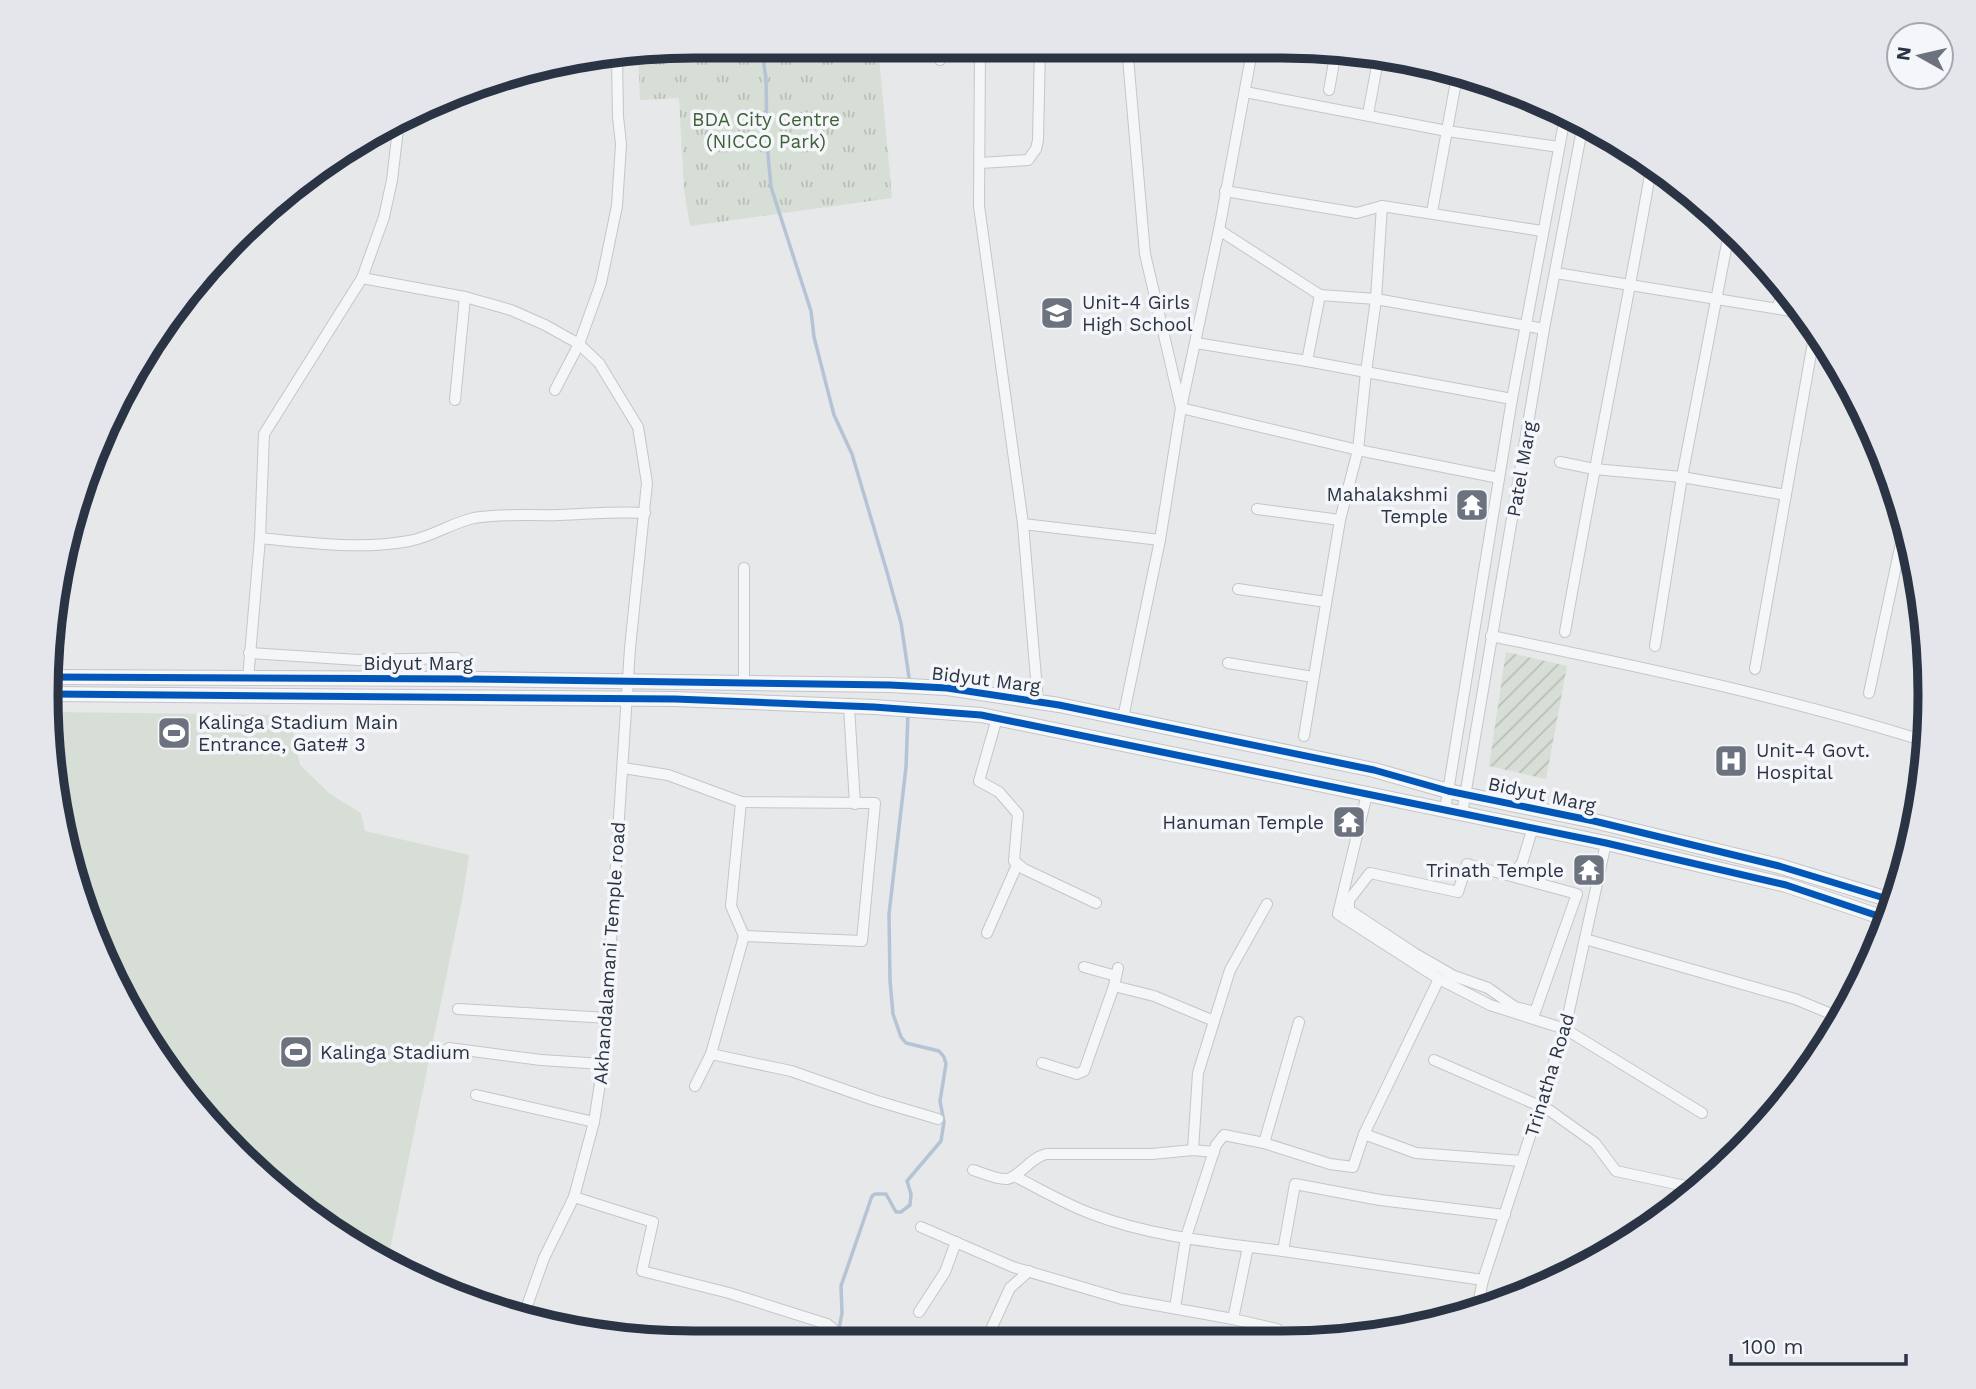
<svg xmlns="http://www.w3.org/2000/svg" width="1976" height="1389" font-family="'Work Sans',sans-serif">
  <style>
    .grass { fill: #d6ded6 }
    .park { fill: url(#park-tufts) }
    .garden { fill: url(#garden-furrows) }
    .lines { fill: none; stroke-linecap: round; stroke-linejoin: round }
    .stream { stroke: #b4c4d5; stroke-width: 3.5 }
    .minor-casing { stroke: #c4c6c8; stroke-width: 12 }
    .major-casing { stroke: #c2c5c8; stroke-width: 16 }
    .minor { stroke: #f5f6f7; stroke-width: 10 }
    .major { stroke: #f8f8f8; stroke-width: 14 }
    .cycleway-casing { stroke: #f4f6f9; stroke-width: 11 }
    .cycleway { stroke: #0057b8; stroke-width: 7 }
    .labels { text-anchor: middle; stroke-width: 7; stroke-linejoin: round; paint-order: stroke }
    .park-label { font-size: 19px; fill: #3f6138; stroke: #f4f6f9 }
    .poi-label { font-size: 19px; fill: #2b3445; stroke: #f4f6f9; text-anchor: start }
    .street-label { font-size: 19px; fill: #2b3445; stroke: #f4f6f9 }
    .rim { fill: none; stroke: #2b3445; stroke-width: 9 }
  </style>
  <defs>
    <pattern id="park-tufts" width="24" height="20" patternUnits="userSpaceOnUse" patternTransform="scale(1.75)"><rect width="24" height="20" fill="#d6ded6"/><path d="M3 7l-1-3M5 7V3M7 7l1-3M15 17l-1-3M17 17v-4M19 17l1-3" fill="none" stroke="#b8bfb9"/></pattern>
    <pattern id="garden-furrows" width="10" height="10" patternUnits="userSpaceOnUse" patternTransform="scale(1.75)"><rect width="10" height="10" fill="#d6ded6"/><path d="M-1 1l2-2M0 10L10 0M9 11l2-2" fill="none" stroke="#b8bfb9"/></pattern>
  </defs>
  <rect width="100%" height="100%" fill="#e6e8ea"/>
  <polygon class="grass" points="51,712 290,715 300,765 330,794 361,813 365,831 469,855 463,895 387,1264 300,1210 207,1123 112,981 51,780"/>
  <polygon class="park" points="695,46 878,46 892,198 690,226 684,189 679,98 640,100 638,53"/>
  <polygon class="garden" points="1506,652 1567,666 1546,779 1489,766"/>
  <g class="lines">
    <g class="stream">
      <polyline points="761,46 766,78 767,144 771,187 811,311 814,337 834,415 852,454 887,572 901,623 909,677"/>
      <polyline points="837,1339 842,1313 841,1286 872,1196 875,1194 886,1194 896,1212 901,1212 910,1205 911,1194 907,1181 941,1141 944,1122 940,1101 946,1064 944,1057 939,1051 906,1043 901,1037 893,1014 890,981 889,914 906,767 908,712"/>
    </g>
    <defs>
      <g id="minor">
        <polyline points="980,46 979,206 1023,524"/>
        <polyline points="1127,46 1145,254 1181,408 1358,450 1499,478"/>
        <polyline points="940,60 940,46"/>
        <polyline points="1329,90 1336,51"/>
        <polyline points="1245,92 1447,131 1559,147"/>
        <polyline points="1368,114 1379,55"/>
        <polyline points="980,163 1028,160 1036,149 1038,140 1040,46"/>
        <polyline points="1225,191 1357,213 1382,206 1542,231"/>
        <polyline points="1432,212 1457,76"/>
        <polyline points="1219,230 1320,295"/>
        <polyline points="1556,273 1803,313"/>
        <polyline points="362,278 465,297 511,310 545,325 579,344 599,363 638,427 647,483 630,648 603,1064 594,1122 574,1197 544,1258 522,1320"/>
        <polyline points="1778,308 1783,285"/>
        <polyline points="1196,343 1307,361"/>
        <polyline points="555,390 579,344 601,283 617,206 621,144 618,117 617,56"/>
        <polyline points="1512,399 1366,372 1376,299 1544,329"/>
        <polyline points="455,400 465,297"/>
        <polyline points="1560,462 1594,469 1682,477 1786,495"/>
        <polyline points="1257,509 1340,520"/>
        <path d="M 260,538 C 308,543 361,550 409,541 C 432,537 451,523 474,518 C 500,513 533,516 560,515 C 588,514 616,511 645,513"/>
        <polyline points="744,568 744,683"/>
        <polyline points="1238,589 1326,602"/>
        <path d="M 1565,632 C 1592,477 1624,324 1651,169"/>
        <path d="M 1491,636 C 1638,666 1785,697 1928,742"/>
        <polyline points="1655,646 1682,477 1729,233"/>
        <polyline points="249,653 358,660 457,658"/>
        <polyline points="1228,663 1313,677"/>
        <polyline points="1755,669 1815,331"/>
        <polyline points="248,679 260,538 264,434 362,278 384,217 392,180 398,129"/>
        <polyline points="1869,693 1905,524"/>
        <polyline points="1038,702 1023,524 1160,540"/>
        <polyline points="849,707 855,804"/>
        <polyline points="997,718 979,781 999,792 1018,814 1014,861 1024,869 1096,903"/>
        <polyline points="1123,718 1160,540 1181,408 1219,230 1253,46"/>
        <polyline points="1304,736 1340,520 1358,450 1366,372 1307,361 1320,295 1376,299 1382,206"/>
        <polyline points="623,768 668,775 741,802 875,803 862,941 744,936 711,1054"/>
        <polyline points="1367,794 1338,914 1439,979 1490,1005 1565,1029 1702,1113"/>
        <polyline points="741,802 731,906 744,936"/>
        <polyline points="1445,810 1512,399 1565,117"/>
        <polyline points="1462,814 1544,329 1583,124"/>
        <polyline points="1511,876 1577,894 1535,1012 1515,1007 1488,988 1454,976 1414,953 1349,910 1349,900 1370,873 1458,892 1467,864 1511,876 1522,863 1533,827"/>
        <polyline points="987,933 1017,865"/>
        <polyline points="1585,939 1795,999 1841,1018"/>
        <polyline points="1084,967 1116,976"/>
        <polyline points="1114,986 1154,996 1214,1021"/>
        <polyline points="1854,996 1883,918"/>
        <polyline points="458,1009 608,1018"/>
        <polyline points="449,1048 541,1060 603,1064"/>
        <polyline points="1434,1060 1549,1110 1595,1143 1616,1171 1699,1189"/>
        <polyline points="1042,1063 1077,1074 1084,1071 1114,986 1118,968"/>
        <polyline points="695,1086 711,1054 791,1071 874,1100 938,1119"/>
        <polyline points="476,1095 594,1122"/>
        <polyline points="1364,1134 1439,979"/>
        <polyline points="1264,1143 1299,1022"/>
        <polyline points="1193,1150 1198,1073 1230,970 1267,904"/>
        <path d="M 973,1170 C 983,1173 997,1180 1007,1179 C 1019,1177 1030,1158 1046,1154 L 1152,1154 L 1193,1150 L 1214,1152"/>
        <path d="M 1014,1176 C 1040,1189 1065,1204 1092,1214 C 1152,1237 1220,1243 1283,1251 L 1295,1184 L 1380,1200 L 1505,1215"/>
        <polyline points="574,1197 653,1222 642,1271 729,1293 827,1324 832,1328 833,1341"/>
        <polyline points="921,1227 1013,1267 1122,1299 1233,1319"/>
        <polyline points="1248,1247 1233,1319 1277,1329 1277,1338"/>
        <polyline points="1283,1251 1483,1280"/>
        <polyline points="1478,1304 1483,1280 1565,1029 1606,843"/>
        <polyline points="1175,1308 1186,1237 1216,1145 1224,1135 1264,1143 1330,1164 1353,1167 1364,1134 1416,1153 1522,1161"/>
        <polyline points="919,1312 945,1272 956,1242"/>
        <polyline points="986,1340 1010,1288 1029,1271"/>
      </g>
      <g id="major">
        <polyline points="51,677 469,679 890,685 947,688 1059,705 1374,770 1448,791 1594,821 1779,866 1894,901"/>
        <polyline points="51,694 675,699 874,707 981,715 1606,843 1786,885 1887,919"/>
      </g>
    </defs>
    <use href="#minor" class="minor-casing"/>
    <use href="#major" class="major-casing"/>
    <use href="#minor" class="minor"/>
    <use href="#major" class="major"/>
    <defs>
      <g id="cycleway">
        <polyline points="51,677 469,679 890,685 947,688 1059,705 1374,770 1448,791 1594,821 1779,866 1894,901"/>
        <polyline points="51,694 675,699 874,707 981,715 1606,843 1786,885 1887,919"/>
      </g>
    </defs>
    <use href="#cycleway" class="cycleway-casing"/>
    <use href="#cycleway" class="cycleway"/>
  </g>
  <defs>
    <symbol id="school-square" viewBox="-11 -11 22 22"><rect x="-9" y="-9" width="18" height="18" rx="4" fill="#6c737f" stroke="#f4f6f9"/><path d="M0-5L7-2L0 1L-7-2ZM-4 1L0 2.5L4 1V4Q0 6-4 4Z" fill="#fff"/></symbol>
    <symbol id="temple-square" viewBox="-11 -11 22 22"><rect x="-9" y="-9" width="18" height="18" rx="4" fill="#6c737f" stroke="#f4f6f9"/><path d="M0-6L5-2H3V0L6.5 2.5H4V6H1.5V3h-3V6H-4V2.5H-6.5L-3 0V-2H-5Z" fill="#fff"/></symbol>
    <symbol id="stadium-square" viewBox="-11 -11 22 22"><rect x="-9" y="-9" width="18" height="18" rx="4" fill="#6c737f" stroke="#f4f6f9"/><path d="M0-5a6.5 5 0 1 0 0 10a6.5 5 0 1 0 0-10ZM-3.5-1.8h7v3.6h-7Z" fill="#fff"/></symbol>
    <symbol id="hospital-square" viewBox="-11 -11 22 22"><rect x="-9" y="-9" width="18" height="18" rx="4" fill="#6c737f" stroke="#f4f6f9"/><path d="M-5-5h3v3.5h4V-5h3V5h-3V1.5h-4V5h-3Z" fill="#fff"/></symbol>
  </defs>
  <g fill-rule="evenodd">
    <use href="#school-square" x="1038" y="294" width="38" height="38"/>
    <use href="#temple-square" x="1453" y="486" width="38" height="38"/>
    <use href="#stadium-square" x="155" y="714" width="38" height="38"/>
    <use href="#hospital-square" x="1712" y="742" width="38" height="38"/>
    <use href="#temple-square" x="1330" y="803" width="38" height="38"/>
    <use href="#temple-square" x="1570" y="851" width="38" height="38"/>
    <use href="#stadium-square" x="277" y="1033" width="38" height="38"/>
  </g>
  <g class="labels">
    <g class="park-label">
      <text x="766" y="126">BDA City Centre<tspan x="766" dy="22">(NICCO Park)</tspan></text>
    </g>
    <g class="poi-label">
      <text x="1082" y="309">Unit-4 Girls<tspan x="1082" dy="22">High School</tspan></text>
      <text x="1448" y="501" text-anchor="end">Mahalakshmi<tspan x="1448" dy="22">Temple</tspan></text>
      <text x="198" y="729">Kalinga Stadium Main<tspan x="198" dy="22">Entrance, Gate# 3</tspan></text>
      <text x="1756" y="757">Unit-4 Govt.<tspan x="1756" dy="22">Hospital</tspan></text>
      <text x="1324" y="829" text-anchor="end">Hanuman Temple</text>
      <text x="1564" y="877" text-anchor="end">Trinath Temple</text>
      <text x="320" y="1059">Kalinga Stadium</text>
    </g>
    <g class="street-label">
      <text transform="translate(1521 469) rotate(-80)" y="7">Patel Marg</text>
      <text x="418" y="670">Bidyut Marg</text>
      <text transform="translate(986 679) rotate(7)" y="7">Bidyut Marg</text>
      <text transform="translate(1542 794) rotate(12)" y="7">Bidyut Marg</text>
      <text transform="translate(609 953) rotate(-86)" y="7">Akhandalamani Temple road</text>
      <text transform="translate(1549 1075) rotate(-73)" y="7">Trinatha Road</text>
    </g>
  </g>
  <path d="M0 0H1976V1389H0ZM694 58H1282A636 636 0 0 1 1918 694V695A636 636 0 0 1 1282 1331H694A636 636 0 0 1 58 695V694A636 636 0 0 1 694 58Z" fill="#e4e6eb" fill-rule="evenodd"/>
  <path class="rim" d="M694 58H1282A636 636 0 0 1 1918 694V695A636 636 0 0 1 1282 1331H694A636 636 0 0 1 58 695V694A636 636 0 0 1 694 58Z"/>
  <g transform="translate(1920 56) rotate(278)"><circle r="33" fill="#f4f6f9" stroke="#a4a8b1" stroke-width="2"/>
  <path d="M0-5L12 26L0 18L-12 26Z" fill="#6c737f"/>
  <text y="-10" font-size="19" font-weight="bold" text-anchor="middle" fill="#2b3445">N</text>
  </g>
  <path d="M1731 1354v10h175v-10" fill="none" stroke="#2b3445" stroke-width="3.5"/>
  <text x="1742" y="1354" font-size="21" fill="#2b3445" stroke="#f4f6f9" stroke-width="5" paint-order="stroke">100 m</text>
</svg>
